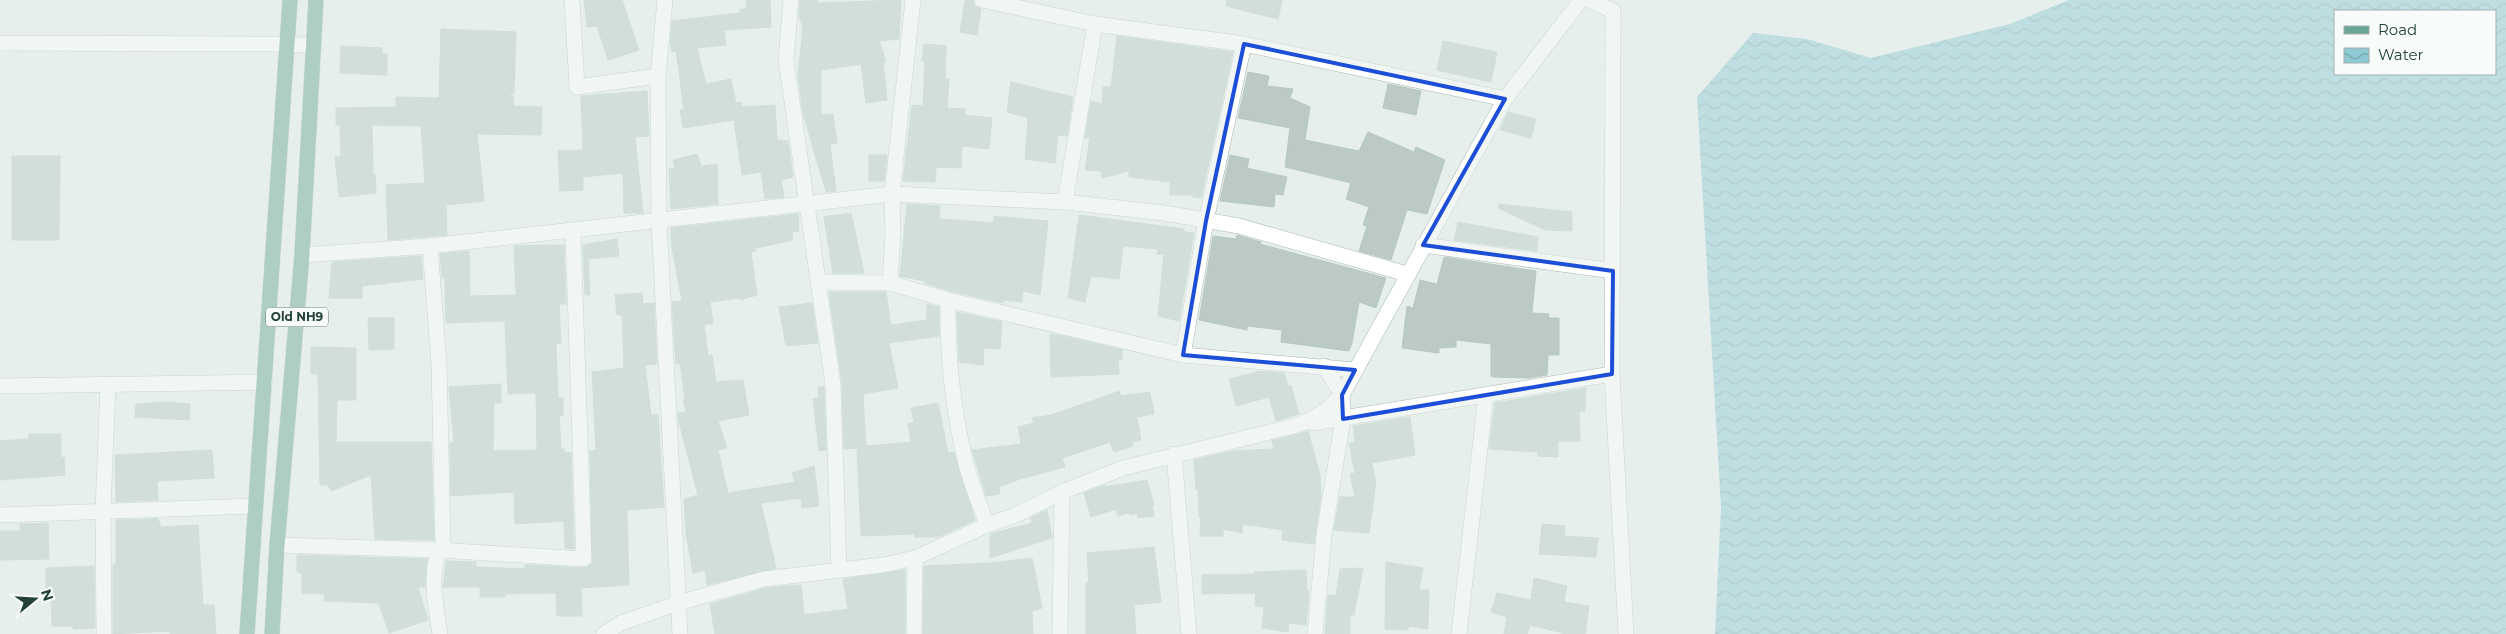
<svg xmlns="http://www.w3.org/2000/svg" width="2506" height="634" font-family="Montserrat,sans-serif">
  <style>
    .water { fill: url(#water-waves); fill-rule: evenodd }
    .building { fill: #bbcac4; stroke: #b8c9c2 }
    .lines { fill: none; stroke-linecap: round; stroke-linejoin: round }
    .minor-casing { stroke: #a8b8b2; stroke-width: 16 }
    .primary-casing { stroke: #c2cac8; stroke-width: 16 }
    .minor { stroke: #fff; stroke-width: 15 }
    .primary { stroke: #6aa596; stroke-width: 15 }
    .marked { fill: none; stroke: #1d4ed8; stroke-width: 4; stroke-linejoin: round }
    .labels { text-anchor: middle; stroke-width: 4.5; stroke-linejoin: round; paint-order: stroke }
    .shield { fill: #f7fbf9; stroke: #637a73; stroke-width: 1 }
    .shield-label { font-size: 12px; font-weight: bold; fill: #24423a }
  </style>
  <defs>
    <pattern id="water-waves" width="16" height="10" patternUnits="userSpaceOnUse" patternTransform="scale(1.25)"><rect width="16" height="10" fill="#8ec9d4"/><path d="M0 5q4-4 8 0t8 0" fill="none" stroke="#74a5ad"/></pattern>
  </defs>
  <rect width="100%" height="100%" fill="#e6efeb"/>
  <path class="water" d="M 2069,0 L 2506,0 L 2506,634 L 1715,634 L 1721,507 L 1697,97 L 1753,33 L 1807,39 L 1871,58 L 2010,24 ZM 2335,11 L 2495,11 L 2495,74 L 2335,74 Z"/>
  <g class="building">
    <polygon points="584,0 622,0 639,50 608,60 597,26 587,27"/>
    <polygon points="746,0 770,0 771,27 724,30 726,45 697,48 706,84 731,79 736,103 741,102 742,107 775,105 777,140 788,141 793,177 781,180 784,197 765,199 761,172 742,175 734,120 683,128 680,110 684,109 676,51 672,52 670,42 672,21 740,13 740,9 747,9"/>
    <polygon points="800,0 818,0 817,3 901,0 899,39 879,41 886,62 883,63 887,100 866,103 861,64 821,70 821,115 833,114 837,143 830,144 836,191 826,192 803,113 798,76 803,26 799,16"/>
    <polygon points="965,0 973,0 975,7 981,9 977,35 960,32"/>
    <polygon points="1227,0 1282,0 1278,19 1226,6"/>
    <polygon points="441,29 516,32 514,93 506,96 514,96 513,106 542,107 541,135 477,134 484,201 446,205 447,235 388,240 386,185 425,183 421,126 372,125 373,175 375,174 376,193 339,197 335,157 341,157 340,125 336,125 336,108 396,107 396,97 439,98"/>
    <polygon points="1117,36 1233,52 1201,198 1193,197 1193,195 1170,195 1170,182 1129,177 1129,171 1102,178 1101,171 1085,170 1090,138 1085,138 1091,101 1102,104 1103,87 1111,87"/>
    <polygon points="1443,41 1497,52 1491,82 1437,70"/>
    <polygon points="924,44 946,46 945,79 949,79 947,108 965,109 965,115 992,118 989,149 962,146 961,168 936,167 935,182 903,181 912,105 923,106 925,61 922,61"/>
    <polygon points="341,46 382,48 382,54 387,54 387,75 340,73"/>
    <polygon points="1248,72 1269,76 1267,86 1293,89 1290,98 1310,107 1305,140 1359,151 1368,132 1414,152 1416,147 1445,160 1427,214 1407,210 1391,260 1359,251 1367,226 1363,225 1369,207 1346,199 1351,183 1285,167 1290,128 1238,118"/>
    <polygon points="1011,82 1073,97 1067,136 1058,135 1055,163 1025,159 1028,118 1007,112"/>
    <polygon points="1388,84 1421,91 1416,115 1383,108"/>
    <polygon points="647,91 649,136 635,137 643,213 624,213 623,173 583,177 583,190 560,191 558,151 583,150 581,96"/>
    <polygon points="1508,112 1536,119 1531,138 1500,130"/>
    <polygon points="697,154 701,166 717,164 718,204 671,209 669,169 675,169 673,160"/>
    <polygon points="869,155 887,155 884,181 869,181"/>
    <polygon points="1230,155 1249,159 1247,168 1287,177 1283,195 1275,194 1274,207 1220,201"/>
    <polygon points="12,156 60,156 59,240 12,240"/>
    <polygon points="907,204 940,206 939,219 994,223 994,216 1048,221 1040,295 1023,291 1022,302 1003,300 1003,303 950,291 925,283 924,281 900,276"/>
    <polygon points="1499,204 1572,212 1572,231 1545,230 1498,208"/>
    <polygon points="851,213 864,273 833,273 824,217"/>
    <polygon points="798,214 799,231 792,232 793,240 756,248 756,251 751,252 757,295 740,300 740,298 710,302 713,323 704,325 708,356 712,355 716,382 743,380 749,415 718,421 727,448 718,450 728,493 795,482 792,473 814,466 819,506 802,508 801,498 761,503 776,568 707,585 705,570 693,573 686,533 684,499 698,495 679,422 678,413 686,412 683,400 685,399 680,363 676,364 672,302 682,301 672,248 671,228"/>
    <polygon points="1079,215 1184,229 1184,232 1194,233 1179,321 1158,316 1164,254 1157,254 1158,249 1123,246 1119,279 1091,276 1085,302 1068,298"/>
    <polygon points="1458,222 1538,237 1537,251 1454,240"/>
    <polygon points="1237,235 1261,242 1260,244 1386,278 1376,308 1359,302 1352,343 1349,351 1281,342 1282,330 1247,326 1247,330 1199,320 1213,236 1236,239"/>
    <polygon points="617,239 619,256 588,259 590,295 585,295 583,245"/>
    <polygon points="564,245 566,304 559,304 561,343 556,343 558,398 563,398 563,415 559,416 561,449 564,449 565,453 571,452 574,549 565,548 564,521 515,524 514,492 451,496 450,443 454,443 449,387 501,384 501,403 494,403 493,451 537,450 536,393 508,394 505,321 446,323 445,278 442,278 440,254 469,251 470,296 516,295 514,246"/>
    <polygon points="421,256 423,279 362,286 362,298 329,298 332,262"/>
    <polygon points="1444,257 1536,271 1532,313 1549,314 1548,318 1559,318 1559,355 1548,355 1547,375 1529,378 1493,377 1491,376 1491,344 1456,340 1456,347 1439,348 1439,353 1402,348 1407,306 1413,308 1420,280 1437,284"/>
    <polygon points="829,292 886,292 891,325 927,320 927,304 939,307 939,336 889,343 898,388 863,394 866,446 911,442 908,424 914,422 911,408 938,403 948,453 954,452 975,520 938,537 915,537 914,534 861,536 857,448 844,449 842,383"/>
    <polygon points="642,293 643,304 654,303 657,364 645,365 651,415 658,415 664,507 627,510 629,585 581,588 582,616 557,616 556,593 505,594 505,597 480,597 480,587 443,587 446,561 476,562 476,567 525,569 525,565 532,565 583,568 592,564 590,451 596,450 592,372 624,368 622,315 617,315 615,295"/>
    <polygon points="812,303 818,343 786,346 779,307"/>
    <polygon points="957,312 1002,322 1000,349 984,348 983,365 959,362"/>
    <polygon points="368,318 394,318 394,349 369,350"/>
    <polygon points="1050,335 1058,335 1122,350 1122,359 1118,359 1119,374 1051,377"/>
    <polygon points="311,347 356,348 356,400 337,400 336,442 431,442 434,540 375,539 371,475 331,491 328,485 320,485 318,374 311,374"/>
    <polygon points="1261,371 1284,373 1288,386 1291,386 1299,414 1276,421 1269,397 1236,406 1229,379"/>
    <polygon points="818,387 824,387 826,450 819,451 813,399 819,398"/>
    <polygon points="1586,388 1585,411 1579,411 1580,441 1558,441 1558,457 1538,456 1538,452 1489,449 1495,403"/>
    <polygon points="1120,391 1120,396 1150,392 1154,414 1137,417 1141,440 1132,442 1133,446 1114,452 1110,442 1062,458 1065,467 1020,479 999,487 1000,494 986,496 972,450 1021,444 1018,427 1034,423 1032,418 1051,415"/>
    <polygon points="168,402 190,404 189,420 135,417 136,404"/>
    <polygon points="1410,417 1415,455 1372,463 1376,483 1369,533 1334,530 1340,497 1355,497 1350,474 1355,473 1349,443 1355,442 1353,426"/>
    <polygon points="1308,431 1320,475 1321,496 1314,544 1282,540 1283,530 1243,524 1242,533 1223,529 1223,536 1200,536 1201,517 1199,517 1198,489 1196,490 1194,460 1232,451 1274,449 1272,441"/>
    <polygon points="29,434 61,434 61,458 64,457 65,475 0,480 0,441 29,439"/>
    <polygon points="212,450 214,478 157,481 158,500 116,502 115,455"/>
    <polygon points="1147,480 1154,505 1152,506 1154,516 1138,518 1137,513 1130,515 1129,513 1118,516 1116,509 1091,517 1084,493 1105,485 1105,487"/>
    <polygon points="1047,510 1052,538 990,558 990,534 1032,523 1031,518"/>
    <polygon points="158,519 161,527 198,525 203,605 214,605 216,634 170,634 170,631 113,634 113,565 116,565 116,520"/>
    <polygon points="48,523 49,559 0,560 0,531 20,531 20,524"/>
    <polygon points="1542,524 1565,526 1564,536 1598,538 1596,557 1539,554"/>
    <polygon points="1154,547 1161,602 1134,605 1136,634 1086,634 1086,583 1089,583 1087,553"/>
    <polygon points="297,555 427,559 425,587 418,587 428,620 389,633 379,603 324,601 325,594 302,593 302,573 297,572"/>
    <polygon points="1032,558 1042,608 1032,611 1033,634 923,634 924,566 990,563"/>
    <polygon points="1386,562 1423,568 1419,590 1429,590 1428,629 1408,626 1408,630 1385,629"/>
    <polygon points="94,566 95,628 73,629 73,626 52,626 51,595 46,595 46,568"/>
    <polygon points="1363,568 1354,615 1350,615 1350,634 1325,634 1328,595 1336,596 1340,569"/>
    <polygon points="905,570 905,634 715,634 710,604 766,588 801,585 804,615 848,609 843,579"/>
    <polygon points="1306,570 1307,591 1309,591 1306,625 1289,623 1288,632 1262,628 1264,607 1255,606 1256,593 1202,594 1202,575 1255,574 1254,572"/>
    <polygon points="1534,578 1567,586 1564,602 1589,606 1585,634 1567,634 1530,625 1527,634 1504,634 1507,617 1491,612 1497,593 1531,600"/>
  </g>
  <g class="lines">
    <defs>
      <g id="minor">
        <polyline points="572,0 577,87 658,76"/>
        <polyline points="665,0 658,76 659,221 680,634"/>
        <polyline points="791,0 786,60 833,384 839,570"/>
        <path d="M 913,0 L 892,194 L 893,234 L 890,283 L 948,300 C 947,355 953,410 966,464 C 971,484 980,505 987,525"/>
        <polyline points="982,0 1095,24 1244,44 1505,99"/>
        <polyline points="1589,0 1613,11 1612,374 1626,634"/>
        <polyline points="0,43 287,44 314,46"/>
        <polyline points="1244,44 1206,221 1183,355 1355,370"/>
        <polyline points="1065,202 1095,24"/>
        <polyline points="1423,245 1613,271"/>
        <path d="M 430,246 L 439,364 L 443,544 C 427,568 436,607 440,634"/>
        <polyline points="302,255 430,246 892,194 1065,202 1164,213 1239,226 1407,274"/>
        <polyline points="818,282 890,283"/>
        <polyline points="948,300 1183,355"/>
        <polyline points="0,386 265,382"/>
        <polyline points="1313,423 1612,374"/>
        <polyline points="1174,454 1189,634"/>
        <polyline points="0,515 255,506"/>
        <polyline points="277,545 439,550 584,559 573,231"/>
        <polyline points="104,634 103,511 108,384"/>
        <path d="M 604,634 L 621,623 L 678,603 L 764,579 L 883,565 L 915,558 L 987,525 L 1016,515 L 1062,492 L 1123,468 L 1294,426 C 1315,419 1327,411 1342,395 L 1505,99 L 1581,0"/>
        <polyline points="914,634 915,558"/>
        <polyline points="1060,634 1062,492"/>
        <polyline points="1315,634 1324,535 1343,419 1342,395 1324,366"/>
        <polyline points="1459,634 1486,395"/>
      </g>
      <g id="primary">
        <polyline points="247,634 290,0"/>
        <polyline points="272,634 277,545 302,255 316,0"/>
      </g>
    </defs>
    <use href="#minor" class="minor-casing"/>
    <use href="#primary" class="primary-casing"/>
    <use href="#minor" class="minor"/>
    <use href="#primary" class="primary"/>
  </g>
  <path d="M0 0H2506V634H0ZM 1244,44 L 1505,99 L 1423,245 L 1613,271 L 1612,374 L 1343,419 L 1342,395 L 1355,370 L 1183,355 L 1206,221 Z" fill="#e6efeb" fill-opacity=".55" fill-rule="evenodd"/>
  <path class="marked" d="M 1244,44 L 1505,99 L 1423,245 L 1613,271 L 1612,374 L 1343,419 L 1342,395 L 1355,370 L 1183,355 L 1206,221 Z"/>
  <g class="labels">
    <rect class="shield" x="266" y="307.5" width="62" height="19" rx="4"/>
    <g class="shield-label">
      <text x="297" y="321">Old NH9</text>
    </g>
  </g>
  <rect x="2334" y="10" width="162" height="65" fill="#f7fbf9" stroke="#a3b1ad"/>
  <rect x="2344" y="26" width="25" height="8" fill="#6aa596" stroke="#a3b1ad"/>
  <text x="2378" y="35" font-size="15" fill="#24423a">Road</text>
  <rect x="2344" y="48" width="25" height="15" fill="url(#water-waves)" stroke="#a3b1ad"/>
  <text x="2378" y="60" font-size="15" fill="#24423a">Water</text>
  <g transform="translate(35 599) rotate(72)" stroke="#f7fbf9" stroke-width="4" paint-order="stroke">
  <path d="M0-4L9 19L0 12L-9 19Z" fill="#24423a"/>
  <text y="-8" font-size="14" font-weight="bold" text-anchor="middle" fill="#24423a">N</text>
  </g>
</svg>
